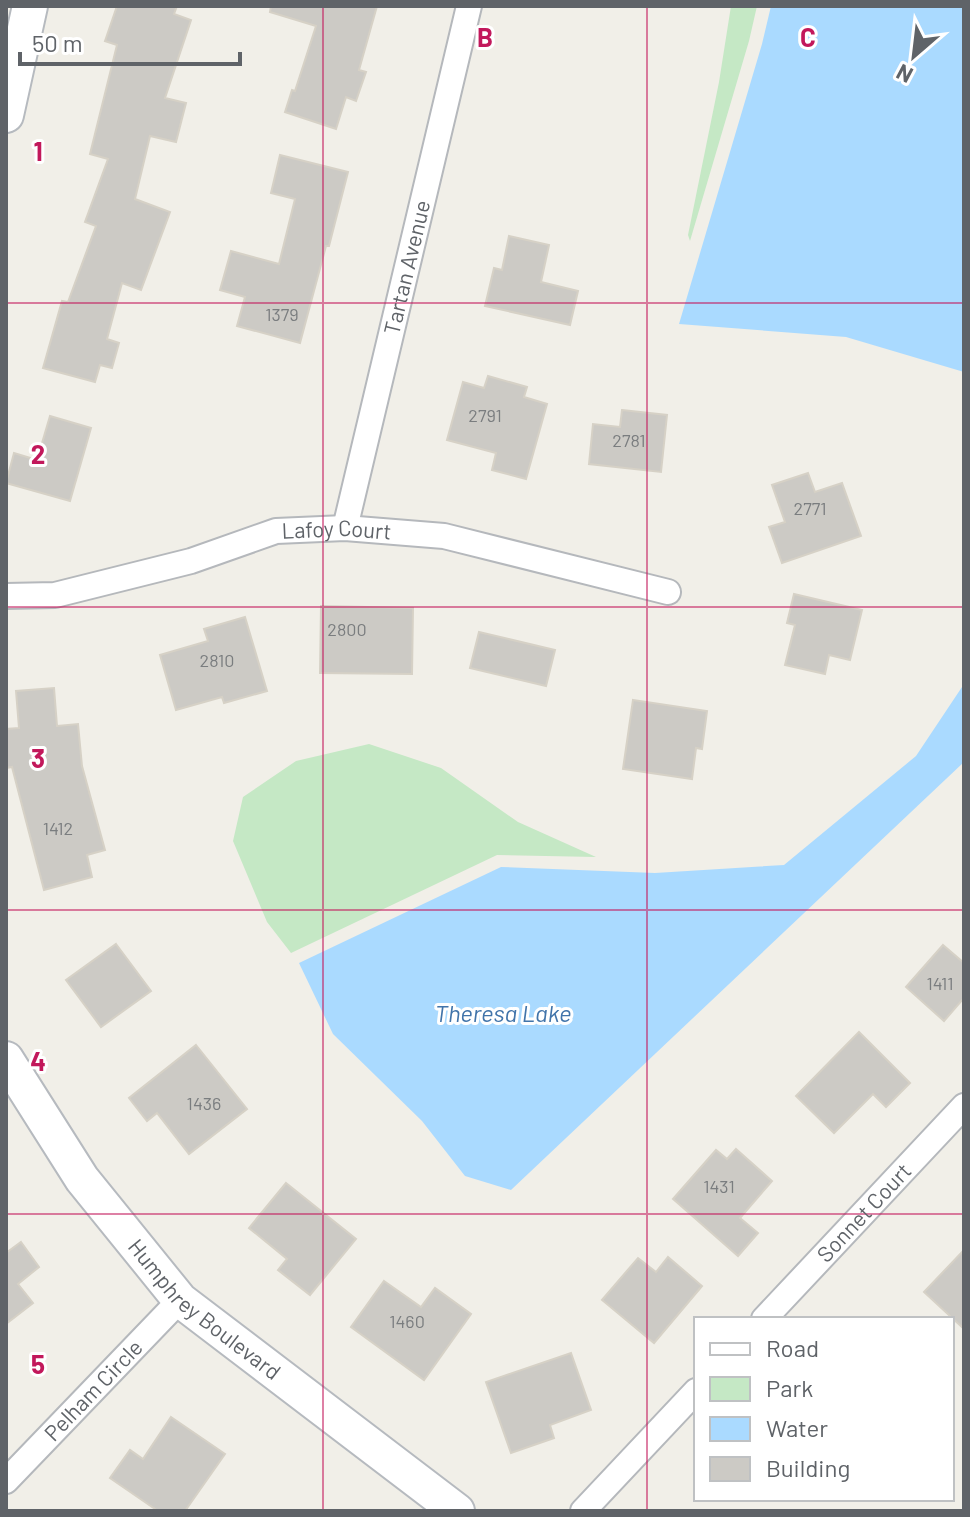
<svg xmlns="http://www.w3.org/2000/svg" width="970" height="1517" font-family="Barlow,sans-serif">
  <style>
    .green { fill: #c5e8c5 }
    .water { fill: #aadaff }
    .building { fill: #cccac5; stroke: #d6d1c6; stroke-width: 2 }
    .lines { fill: none; stroke-linecap: round; stroke-linejoin: round }
    .street-casing { stroke: #b5b8bc; stroke-width: 28 }
    .secondary-casing { stroke: #b6babf; stroke-width: 38 }
    .street { stroke: #fff; stroke-width: 24 }
    .secondary { stroke: #fff; stroke-width: 34 }
    .grid { fill: none; stroke: #c2185b; stroke-width: 2; stroke-opacity: 0.55 }
    .labels { text-anchor: middle; stroke-width: 6; stroke-linejoin: round; paint-order: stroke }
    .number-label { font-size: 18px; fill: #7a7d7f }
    .street-label { font-size: 22px; fill: #5f6368; stroke: #fff }
    .water-label { font-size: 24px; font-style: italic; fill: #4174aa; stroke: #fff }
    .grid-label { font-size: 26px; text-anchor: middle; font-weight: bold; fill: #c2185b; stroke: #fff; stroke-width: 6; stroke-linejoin: round; paint-order: stroke }
  </style>
  <rect width="100%" height="100%" fill="#f1efe8"/>
  <g class="green">
    <polygon points="731,6 757,6 749,41 690,241 688,235 719,82"/>
    <polygon points="369,744 441,768 518,822 596,857 497,855 291,953 267,922 233,841 243,797 296,761"/>
  </g>
  <g class="water">
    <polygon points="771,6 964,6 964,372 846,337 679,324 762,44"/>
    <polygon points="964,684 964,762 511,1190 465,1176 422,1121 333,1034 299,963 501,867 655,873 784,865 916,756"/>
  </g>
  <g class="building">
    <polygon points="117,6 177,6 174,14 191,20 165,98 186,103 176,142 150,136 135,199 170,212 141,290 122,283 107,339 119,343 112,368 100,365 95,382 43,368 62,301 68,302 96,226 85,222 108,159 90,154 117,45 105,41"/>
    <polygon points="271,6 377,6 359,70 366,72 356,101 346,97 336,129 285,112 292,90 295,91 316,26 270,12"/>
    <polygon points="280,155 348,172 329,246 326,246 300,343 237,326 245,297 220,290 231,251 279,264 295,199 271,193"/>
    <polygon points="509,236 549,245 541,282 578,291 570,325 485,306 494,268 502,270"/>
    <polygon points="488,376 527,387 524,397 547,404 526,479 492,470 496,453 447,440 463,382 484,388"/>
    <polygon points="622,410 667,415 661,472 589,464 593,424 620,427"/>
    <polygon points="50,416 91,428 70,501 6,483 14,453 37,460"/>
    <polygon points="808,473 815,492 842,483 861,536 782,563 769,527 785,522 772,485"/>
    <polygon points="794,594 862,610 850,660 829,655 825,674 785,665 795,625 787,623"/>
    <polygon points="321,606 413,608 412,674 320,673"/>
    <polygon points="245,617 267,691 224,703 222,697 176,710 160,655 208,641 204,629"/>
    <polygon points="479,632 555,650 546,686 470,668"/>
    <polygon points="54,688 57,726 78,724 82,766 105,850 87,855 92,877 44,890 12,767 6,768 6,729 19,728 16,691"/>
    <polygon points="633,700 707,711 702,749 696,748 692,779 623,769"/>
    <polygon points="116,944 151,991 101,1027 66,980"/>
    <polygon points="943,945 964,963 964,998 944,1021 906,987"/>
    <polygon points="859,1032 910,1083 886,1107 873,1094 834,1133 796,1096"/>
    <polygon points="196,1045 247,1109 189,1154 157,1113 147,1121 129,1098"/>
    <polygon points="736,1149 772,1181 740,1218 758,1233 738,1256 673,1199 716,1150 727,1159"/>
    <polygon points="286,1183 356,1239 310,1295 278,1270 287,1259 249,1228"/>
    <polygon points="21,1242 39,1267 18,1284 33,1303 6,1324 6,1253"/>
    <polygon points="964,1250 964,1329 924,1292"/>
    <polygon points="668,1257 702,1286 654,1343 602,1300 638,1258 656,1272"/>
    <polygon points="384,1281 421,1307 435,1288 471,1314 424,1380 351,1327"/>
    <polygon points="571,1353 591,1410 550,1425 554,1438 511,1453 486,1382"/>
    <polygon points="171,1417 225,1454 185,1511 158,1511 110,1478 130,1450 143,1459"/>
  </g>
  <g class="lines">
    <defs>
      <g id="street">
        <path id="s1" d="M 345,528 L 469,6"/>
        <path id="s2" d="M 6,596 L 55,595 L 191,561 L 276,531 L 345,528 L 444,536 L 668,592"/>
        <path id="s3" d="M 764,1319 L 964,1106"/>
        <path id="s4" d="M 6,1481 L 180,1300"/>
        <polyline points="583,1511 696,1391"/>
      </g>
      <g id="secondary">
        <polyline points="6,115 30,6"/>
        <path id="s5" d="M 6,1059 L 82,1179 L 180,1300 L 457,1511"/>
      </g>
    </defs>
    <use href="#street" class="street-casing"/>
    <use href="#secondary" class="secondary-casing"/>
    <use href="#street" class="street"/>
    <use href="#secondary" class="secondary"/>
  </g>
  <path class="grid" d="M 323,6 L 323,1511M 647,6 L 647,1511M 6,303 L 964,303M 6,607 L 964,607M 6,910 L 964,910M 6,1214 L 964,1214"/>
  <g class="labels">
    <g class="number-label">
      <text x="282" y="321">1379</text>
      <text x="485" y="422">2791</text>
      <text x="629" y="447">2781</text>
      <text x="810" y="515">2771</text>
      <text x="347" y="636">2800</text>
      <text x="217" y="667">2810</text>
      <text x="58" y="835">1412</text>
      <text x="940" y="990">1411</text>
      <text x="204" y="1110">1436</text>
      <text x="719" y="1193">1431</text>
      <text x="407" y="1328">1460</text>
    </g>
    <g class="street-label">
      <text dy="8" stroke="none"><textPath href="#s1" startOffset="268">Tartan Avenue</textPath></text>
      <text dy="8" stroke="none"><textPath href="#s2" startOffset="340">Lafoy Court</textPath></text>
      <text dy="8" stroke="none"><textPath href="#s3" startOffset="146">Sonnet Court</textPath></text>
      <text dy="8" stroke="none"><textPath href="#s5" startOffset="322">Humphrey Boulevard</textPath></text>
      <text dy="8" stroke="none"><textPath href="#s4" startOffset="126">Pelham Circle</textPath></text>
    </g>
    <g class="water-label">
      <text x="503" y="1022">Theresa Lake</text>
    </g>
  </g>
  <g class="grid-label">
    <text x="485" y="47">B</text>
    <text x="808" y="47">C</text>
    <text x="38" y="161">1</text>
    <text x="38" y="464">2</text>
    <text x="38" y="768">3</text>
    <text x="38" y="1071">4</text>
    <text x="38" y="1374">5</text>
  </g>
  <rect width="970" height="1517" fill="none" stroke="#5f6368" stroke-width="16"/>
  <rect x="694" y="1317" width="260" height="184" fill="#ffffff" stroke="#bfc1c3" stroke-width="2"/>
  <rect x="710" y="1343" width="40" height="12" fill="#ffffff" stroke="#bfc1c3" stroke-width="2"/>
  <text x="766" y="1357" font-size="24" fill="#5f6368">Road</text>
  <rect x="710" y="1377" width="40" height="24" fill="#c5e8c5" stroke="#bfc1c3" stroke-width="2"/>
  <text x="766" y="1397" font-size="24" fill="#5f6368">Park</text>
  <rect x="710" y="1417" width="40" height="24" fill="#aadaff" stroke="#bfc1c3" stroke-width="2"/>
  <text x="766" y="1437" font-size="24" fill="#5f6368">Water</text>
  <rect x="710" y="1457" width="40" height="24" fill="#cccac5" stroke="#bfc1c3" stroke-width="2"/>
  <text x="766" y="1477" font-size="24" fill="#5f6368">Building</text>
  <g transform="translate(914 56) rotate(208)" stroke="#ffffff" stroke-width="6" paint-order="stroke">
  <path d="M0-6L14 30L0 20L-14 30Z" fill="#5f6368"/>
  <text y="-12" font-size="22" font-weight="bold" text-anchor="middle" fill="#5f6368">N</text>
  </g>
  <path d="M20 52v12h220v-12" fill="none" stroke="#5f6368" stroke-width="4"/>
  <text x="32" y="52" font-size="24" fill="#5f6368" stroke="#ffffff" stroke-width="6" paint-order="stroke">50 m</text>
</svg>
